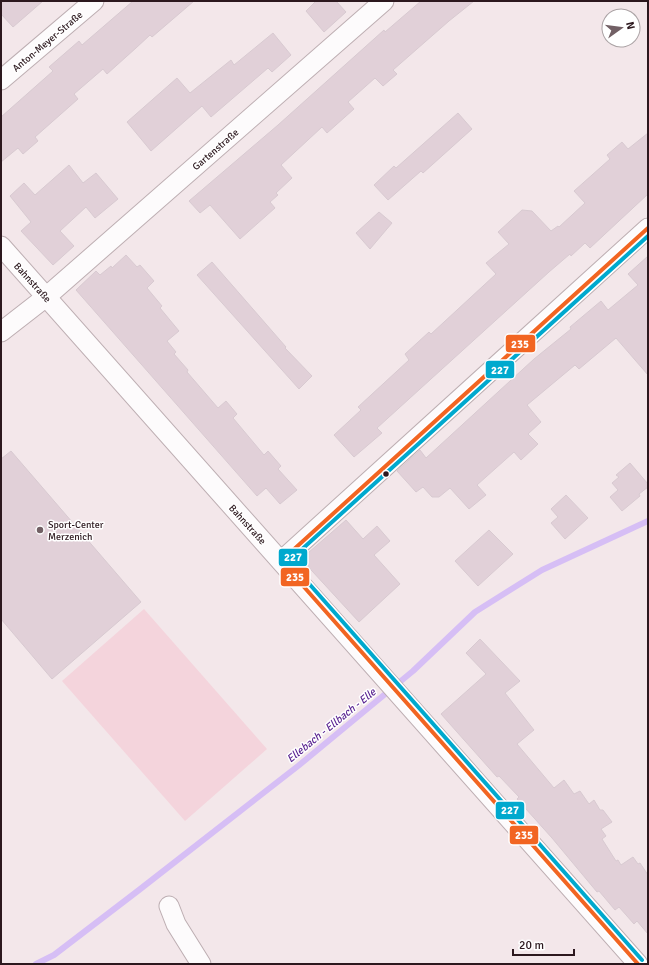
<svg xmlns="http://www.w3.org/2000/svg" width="649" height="965" font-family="Signika,sans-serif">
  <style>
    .green { fill: #f4d4dc }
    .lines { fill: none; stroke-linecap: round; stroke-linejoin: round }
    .stream { stroke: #d6bef5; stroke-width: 6 }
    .building { fill: #e1d0d8; stroke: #d8cad1 }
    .street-casing { stroke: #bdaeb2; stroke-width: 21 }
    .street { stroke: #fdfbfc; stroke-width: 19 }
    .bus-1-casing { stroke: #fff; stroke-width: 7 }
    .bus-2-casing { stroke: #fff; stroke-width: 7 }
    .bus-1 { stroke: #f26522; stroke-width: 4 }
    .bus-2 { stroke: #00a9ce; stroke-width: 4 }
    .bus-dot { fill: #2c181e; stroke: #fff; stroke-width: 1.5 }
    .poi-dot { fill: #726065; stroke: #fff; stroke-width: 1.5 }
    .labels { text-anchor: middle; stroke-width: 3; stroke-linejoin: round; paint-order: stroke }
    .street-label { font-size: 10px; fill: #2c181e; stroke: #fff }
    .poi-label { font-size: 10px; fill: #2c181e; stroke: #fff; text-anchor: start }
    .water-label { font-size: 11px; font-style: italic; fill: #561f8f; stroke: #fff }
    .line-badge { stroke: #fff; stroke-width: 1.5 }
    .badge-label { font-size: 11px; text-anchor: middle; font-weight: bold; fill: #fff }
  </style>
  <rect width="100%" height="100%" fill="#f3e7ea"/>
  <polygon class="green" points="144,609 267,749 185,821 62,681"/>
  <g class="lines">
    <polyline class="stream" points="36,964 54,955 139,890 298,766 413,671 475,612 542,570 648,521"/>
  </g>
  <g class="building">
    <polygon points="1,1 43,1 13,27 1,14"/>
    <polygon points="133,1 194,1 152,37 150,35 136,48 107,74 103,69 74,94 78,99 35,137 38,141 23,154 18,148 1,162 1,117 53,71 49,67 79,41 82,45"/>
    <polygon points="316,1 336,1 346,12 324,32 306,11"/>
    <polygon points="421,1 474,1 449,21 393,70 397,74 383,86 375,78 348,102 354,109 327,133 322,127 281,165 292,178 276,193 278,195 270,202 275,208 240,239 210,205 200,213 189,201 278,125 384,30 385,32"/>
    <polygon points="273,33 291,55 272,72 268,68 211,117 202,106 151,151 127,122 177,78 190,93 231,60 234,65"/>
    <polygon points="458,113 472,129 423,173 421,171 388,200 374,185 394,166 396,168"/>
    <polygon points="648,133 648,194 590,248 585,243 571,256 570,254 549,272 377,428 382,433 354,457 334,435 361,410 358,407 409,360 405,354 429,332 431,334 496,274 486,263 509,244 498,232 522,210 532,211 551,231 558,226 559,227 585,203 574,191 610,159 607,155 622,142 628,149"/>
    <polygon points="69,165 83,183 96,173 118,199 95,218 86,207 60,231 74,246 53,265 21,231 31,222 10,196 24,183 35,195"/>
    <polygon points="379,212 392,223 370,249 356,233"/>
    <polygon points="126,255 137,267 140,265 154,281 147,288 162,306 160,308 179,331 167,341 176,352 174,354 188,370 187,372 218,408 226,401 237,414 233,418 264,455 268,451 281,466 278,469 297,490 280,504 266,488 257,496 76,290 96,271 100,275 111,266 112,268"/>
    <polygon points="648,256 648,375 616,338 579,369 575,365 527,405 541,422 528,434 538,444 521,460 514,452 477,485 486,495 469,509 450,488 439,497 432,497 423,487 416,492 397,471 420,450 426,458 534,359 571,329 570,327 601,301 608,310 638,285 628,274"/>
    <polygon points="212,262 286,347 285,348 312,376 299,389 197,275"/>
    <polygon points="11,451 141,602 52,679 1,619 1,459"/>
    <polygon points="630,463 648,484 648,487 639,494 640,496 622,511 610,497 618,490 612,483 619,477 616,475"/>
    <polygon points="566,495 588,518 565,539 551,523 558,517 551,509"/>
    <polygon points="346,520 363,539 377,526 390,541 374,555 400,584 359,622 301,559"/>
    <polygon points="489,530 513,554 478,586 455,561"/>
    <polygon points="480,639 520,681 505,693 534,730 517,744 554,788 564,780 574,794 580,791 589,804 594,800 600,810 603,810 612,822 601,829 606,836 602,839 616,861 618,860 621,865 633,857 638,864 640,863 648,875 648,934 637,921 634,924 619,907 615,910 599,891 597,892 552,838 517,799 519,797 499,776 497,777 441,714 486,674 466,653"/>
  </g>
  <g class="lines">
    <defs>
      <g id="street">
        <polyline points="1,80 94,1"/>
        <polyline points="1,246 638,964"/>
        <polyline points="1,332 46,297 384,1"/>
        <polyline points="281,561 648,228"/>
        <polyline points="169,906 176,924 201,964"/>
      </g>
    </defs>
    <use href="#street" class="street-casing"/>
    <use href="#street" class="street"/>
    <defs>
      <polyline id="bus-1" points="638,964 281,561 648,228"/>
      <polyline id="bus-2" points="642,960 289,561 648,236"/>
    </defs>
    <use href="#bus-1" class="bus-1-casing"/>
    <use href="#bus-2" class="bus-2-casing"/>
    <use href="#bus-1" class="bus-1"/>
    <use href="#bus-2" class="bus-2"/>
  </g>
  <circle class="bus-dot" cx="386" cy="474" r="3.5"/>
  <circle class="poi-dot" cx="40" cy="530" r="4"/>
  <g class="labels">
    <g class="street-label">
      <text transform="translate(47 41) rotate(-40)" y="4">Anton-Meyer-Straße</text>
      <text transform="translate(215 149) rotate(-41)" y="4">Gartenstraße</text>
      <text transform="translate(33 282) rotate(48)" y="4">Bahnstraße</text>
      <text transform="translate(248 524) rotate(48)" y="4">Bahnstraße</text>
    </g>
    <g class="poi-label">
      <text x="48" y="528">Sport-Center<tspan x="48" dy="12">Merzenich</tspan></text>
    </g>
    <g class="water-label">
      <text transform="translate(331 725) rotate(-39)" y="4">Ellebach - Ellbach - Elle</text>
    </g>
  </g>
  <g class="line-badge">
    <rect x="505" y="334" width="31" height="19" rx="4" fill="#f26522"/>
    <rect x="485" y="360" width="30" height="19" rx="4" fill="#00a9ce"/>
    <rect x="278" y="548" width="30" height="19" rx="4" fill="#00a9ce"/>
    <rect x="280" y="567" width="30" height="20" rx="4" fill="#f26522"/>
    <rect x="495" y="801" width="30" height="19" rx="4" fill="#00a9ce"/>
    <rect x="509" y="825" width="30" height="20" rx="4" fill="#f26522"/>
  </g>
  <g class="badge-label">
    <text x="520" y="348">235</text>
    <text x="500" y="374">227</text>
    <text x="293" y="561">227</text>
    <text x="295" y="581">235</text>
    <text x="510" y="814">227</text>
    <text x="524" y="839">235</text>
  </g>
  <rect width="649" height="965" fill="none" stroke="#2c181e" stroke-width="4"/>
  <g transform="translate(621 28) rotate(76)"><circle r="19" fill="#ffffff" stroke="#aba3a5"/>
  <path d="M0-3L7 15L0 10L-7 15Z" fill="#726065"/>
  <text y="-6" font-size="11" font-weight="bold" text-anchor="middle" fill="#2c181e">N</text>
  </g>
  <path d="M513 949v6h61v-6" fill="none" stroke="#2c181e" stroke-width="2"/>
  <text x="519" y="949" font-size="12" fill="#2c181e" stroke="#ffffff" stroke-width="3" paint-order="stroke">20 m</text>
</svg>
